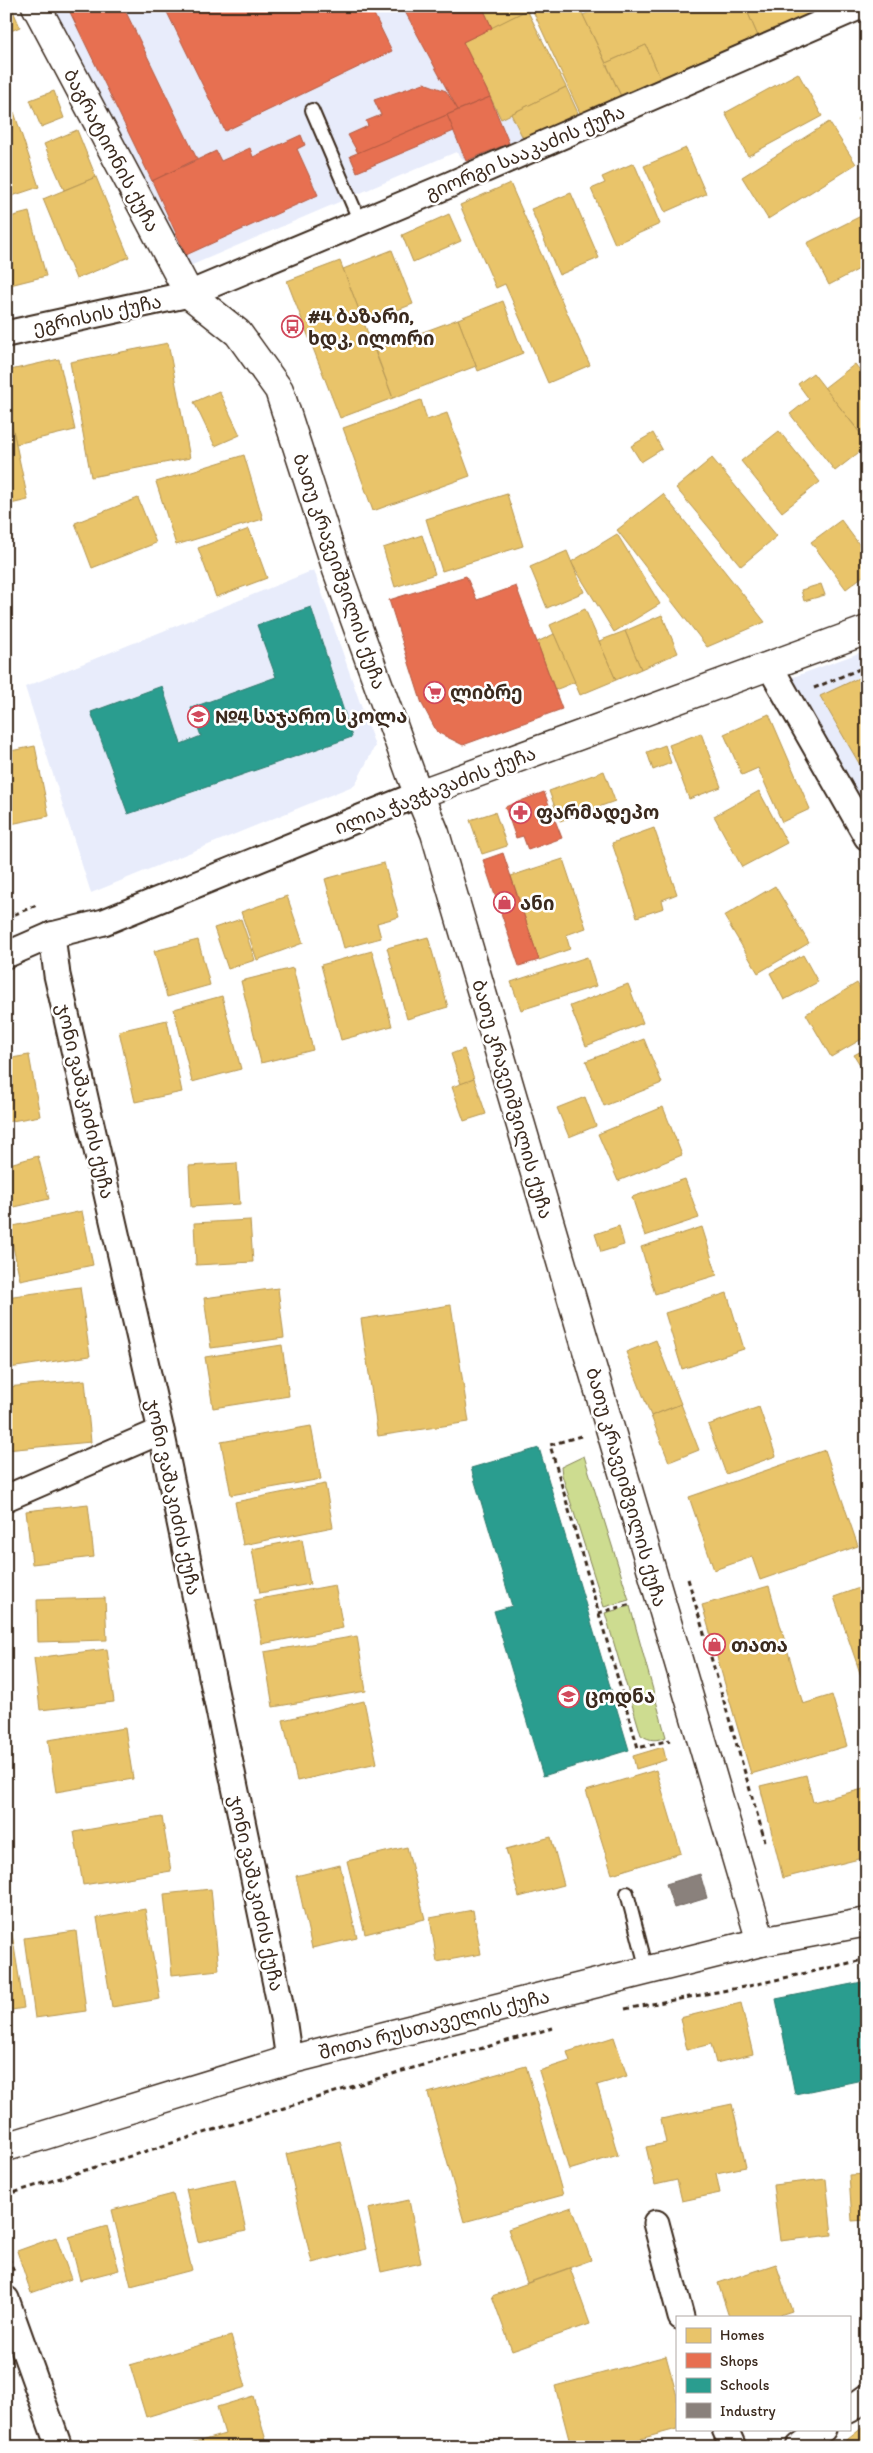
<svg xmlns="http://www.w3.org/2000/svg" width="873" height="2453" font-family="Itim,'Noto Sans Georgian',sans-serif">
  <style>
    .built { fill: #e8ecfb }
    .green { fill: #cddc90; stroke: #848357 }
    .homes { fill: #e9c46a; stroke: #b59653 }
    .shops { fill: #e76f51; stroke: #b35a42 }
    .schools { fill: #2a9d8f; stroke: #2f7a6d }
    .industry { fill: #8a817c; stroke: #726760 }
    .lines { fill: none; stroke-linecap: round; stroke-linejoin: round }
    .service-casing { stroke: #3b2a1e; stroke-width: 16 }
    .minor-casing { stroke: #3b2a1e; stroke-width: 29 }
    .tertiary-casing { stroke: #3b2a1e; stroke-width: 31 }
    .secondary-casing { stroke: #3b2a1e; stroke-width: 31 }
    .path { stroke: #3b2a1e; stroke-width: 3; stroke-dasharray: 5 4; stroke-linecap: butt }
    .service { stroke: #fff; stroke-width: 12 }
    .minor { stroke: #fff; stroke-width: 25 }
    .tertiary { stroke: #fff; stroke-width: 28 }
    .secondary { stroke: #fff; stroke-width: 28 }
    .labels { text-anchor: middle; stroke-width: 5; stroke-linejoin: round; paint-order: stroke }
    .street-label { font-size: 19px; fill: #3b2a1e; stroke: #fff }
    .poi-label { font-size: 19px; font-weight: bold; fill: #3b2a1e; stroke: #fff; text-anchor: start }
  </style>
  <rect width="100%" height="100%" fill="#fff"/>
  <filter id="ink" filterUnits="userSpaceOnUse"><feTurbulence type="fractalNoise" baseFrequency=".02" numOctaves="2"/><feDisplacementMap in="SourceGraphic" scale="10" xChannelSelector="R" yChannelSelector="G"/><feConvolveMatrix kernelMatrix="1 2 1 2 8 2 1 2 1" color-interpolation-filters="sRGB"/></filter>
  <g filter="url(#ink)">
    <g class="built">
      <polygon points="47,6 526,6 582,119 472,168 456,152 185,268"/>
      <polygon points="314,570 375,746 355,785 91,893 25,687"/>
      <polygon points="867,650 867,819 788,679"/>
    </g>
    <g class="green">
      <polygon points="584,1456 629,1600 604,1607 562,1475 561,1467"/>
      <path d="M 630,1606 L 666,1737 C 656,1741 650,1741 641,1735 L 605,1613 Z"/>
    </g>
    <g class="homes">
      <polygon points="6,6 11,6 20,27 6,33"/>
      <polygon points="482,6 526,6 527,10 492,28"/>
      <polygon points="544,6 579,6 621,96 581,115 533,11"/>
      <polygon points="603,6 745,6 758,36 660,78 646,45 606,63 583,15"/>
      <polygon points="745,6 829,6 758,36"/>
      <polygon points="527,10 566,87 501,119 463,42"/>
      <polygon points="646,45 660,78 621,96 606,63"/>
      <polygon points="798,73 822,116 748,156 725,113"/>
      <polygon points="566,87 578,113 524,140 511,114"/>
      <polygon points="54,91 64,118 41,127 30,100"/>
      <polygon points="867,111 867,131 857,119"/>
      <polygon points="14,112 39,187 6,198 6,115"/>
      <polygon points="829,122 856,164 768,219 742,177"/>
      <polygon points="77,130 96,177 64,190 44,144"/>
      <polygon points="686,148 706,194 665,212 644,166"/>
      <polygon points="634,163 660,224 615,244 591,189 605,183 602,177"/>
      <polygon points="96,177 129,257 76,279 43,199"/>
      <polygon points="510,183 590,365 548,383 505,284 496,288 460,205"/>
      <polygon points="571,193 599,258 559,275 531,209"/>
      <polygon points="29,212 46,276 6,286 6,218"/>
      <polygon points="867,213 867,265 829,285 807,243"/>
      <polygon points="449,214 461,241 413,262 402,235"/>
      <polygon points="392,250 413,304 364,323 343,269"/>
      <polygon points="340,261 393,398 340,418 287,281"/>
      <polygon points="503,301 523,353 478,371 458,319"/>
      <polygon points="458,319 476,366 393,398 375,350"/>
      <polygon points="168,343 190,458 91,477 70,362"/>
      <polygon points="59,359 75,430 16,444 6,400 6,371"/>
      <polygon points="855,364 867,379 867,433 863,436 824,388"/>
      <polygon points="813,373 867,442 867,446 835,471 790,414 809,399 798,384"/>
      <polygon points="219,391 240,435 215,446 194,402"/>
      <polygon points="6,400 10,416 6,417"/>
      <polygon points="421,400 427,420 447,413 470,476 373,511 343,428"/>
      <polygon points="10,416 28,500 6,505 6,417"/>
      <polygon points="779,431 820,482 782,512 741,461"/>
      <polygon points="653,433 662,449 641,462 631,446"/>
      <polygon points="244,455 263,519 176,545 156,482"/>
      <polygon points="712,458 777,536 741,566 676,488"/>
      <polygon points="507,494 523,546 442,571 426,519"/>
      <polygon points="663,494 765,622 707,647 617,530"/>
      <polygon points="138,498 156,543 92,568 75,523"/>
      <polygon points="841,520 867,555 867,573 846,589 811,542"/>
      <polygon points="249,529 267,578 216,597 198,548"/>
      <polygon points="617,534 660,604 614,632 571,562"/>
      <polygon points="422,535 435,574 395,587 383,548"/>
      <polygon points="567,551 584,592 547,608 530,567"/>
      <polygon points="821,584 825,595 804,601 801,590"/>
      <polygon points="585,609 616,680 580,695 550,625"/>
      <polygon points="662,615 678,653 641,669 625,631"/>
      <polygon points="625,631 641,669 616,680 599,641"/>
      <polygon points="554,634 575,682 555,690 537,642"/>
      <polygon points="867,674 867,777 820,696"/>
      <polygon points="769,714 810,809 782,822 758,768 742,775 724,734"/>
      <polygon points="701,733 721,787 689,799 669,745"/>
      <polygon points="665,745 671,763 653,770 647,752"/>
      <polygon points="35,746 49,816 6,825 6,752"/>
      <polygon points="604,771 615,801 560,821 549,791"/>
      <polygon points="759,791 787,843 742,867 714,816"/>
      <polygon points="495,812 507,846 482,854 470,820"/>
      <polygon points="654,828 677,894 662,900 664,908 637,917 612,843"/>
      <polygon points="563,859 586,928 566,935 570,949 539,960 511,876"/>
      <polygon points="384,863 399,917 377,923 381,938 344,948 325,879"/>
      <polygon points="775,886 809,943 758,973 724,916"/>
      <polygon points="287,896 303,943 257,960 241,912"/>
      <polygon points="241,919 255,960 228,969 214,928"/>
      <polygon points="428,937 448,1007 407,1019 387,948"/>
      <polygon points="198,940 210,985 167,997 154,951"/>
      <polygon points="372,951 392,1026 341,1040 321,965"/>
      <polygon points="803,955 818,982 784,1000 770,973"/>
      <polygon points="587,957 596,986 521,1010 511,982"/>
      <polygon points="293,968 313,1050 261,1063 241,981"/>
      <polygon points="857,983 867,1000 867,1036 831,1057 806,1014"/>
      <polygon points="628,984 643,1023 586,1046 570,1006"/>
      <polygon points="222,996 241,1069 192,1082 174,1009"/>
      <polygon points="167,1020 182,1092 135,1102 119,1031"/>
      <polygon points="644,1039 662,1083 604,1106 586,1061"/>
      <polygon points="867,1048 867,1076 854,1055"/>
      <polygon points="464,1049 474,1079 461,1084 451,1054"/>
      <polygon points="29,1055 40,1116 6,1122 6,1059"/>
      <polygon points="474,1079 486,1114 464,1121 452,1087"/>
      <polygon points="585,1097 596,1126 569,1137 557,1108"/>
      <polygon points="663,1107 682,1155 618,1181 598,1134"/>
      <polygon points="38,1156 49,1199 6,1209 6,1165"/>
      <polygon points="237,1163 240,1204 191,1207 189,1166"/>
      <polygon points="685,1179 699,1218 645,1236 632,1197"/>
      <polygon points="82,1211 93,1265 20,1280 9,1227"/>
      <polygon points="250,1220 253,1262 196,1265 194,1223"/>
      <polygon points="619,1226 624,1245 601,1252 595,1234"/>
      <polygon points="702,1227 717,1275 655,1294 641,1247"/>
      <polygon points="80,1287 90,1356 9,1368 6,1348 6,1297"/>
      <polygon points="278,1288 284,1338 211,1348 204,1298"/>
      <polygon points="727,1293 744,1349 682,1369 665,1313"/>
      <polygon points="451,1305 469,1422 378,1436 361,1319"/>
      <polygon points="656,1340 681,1404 651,1416 626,1352"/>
      <polygon points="282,1345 289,1396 213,1408 205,1357"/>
      <polygon points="85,1380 91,1442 6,1450 6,1387"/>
      <polygon points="681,1404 699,1450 669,1462 651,1416"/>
      <polygon points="759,1407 776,1456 726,1474 708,1425"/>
      <polygon points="311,1426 321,1479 231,1495 221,1442"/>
      <polygon points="825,1450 858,1546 760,1580 752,1557 714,1570 689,1497"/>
      <polygon points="325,1484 333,1527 243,1545 235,1502"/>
      <polygon points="88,1504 94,1557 32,1564 26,1511"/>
      <polygon points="302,1539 310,1584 260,1593 252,1549"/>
      <polygon points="335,1585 343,1628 262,1644 254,1600"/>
      <polygon points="769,1586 803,1704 832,1695 847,1746 751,1774 702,1605"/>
      <polygon points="862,1587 867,1601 867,1661 857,1664 834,1597"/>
      <polygon points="105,1598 107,1640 38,1642 37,1600"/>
      <polygon points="357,1636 366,1691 273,1707 264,1652"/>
      <polygon points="107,1649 114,1702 40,1710 34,1658"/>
      <polygon points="867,1661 867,1694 857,1664"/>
      <polygon points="364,1701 377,1763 297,1781 283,1720"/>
      <polygon points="125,1728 133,1779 56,1792 48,1740"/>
      <polygon points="663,1747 666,1760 636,1769 633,1756"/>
      <polygon points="656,1770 681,1853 612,1874 586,1791"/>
      <polygon points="806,1775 813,1802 867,1788 867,1857 783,1878 760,1786"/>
      <polygon points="162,1817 171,1871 83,1885 74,1832"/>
      <polygon points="551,1837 564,1885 519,1897 506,1849"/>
      <polygon points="407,1847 425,1919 365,1934 347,1861"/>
      <polygon points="340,1865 357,1938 312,1948 296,1876"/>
      <polygon points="211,1889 219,1970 172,1975 164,1894"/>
      <polygon points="6,1897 24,2008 6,2011"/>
      <polygon points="145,1909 160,1999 112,2007 97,1918"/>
      <polygon points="473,1910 481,1954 437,1962 430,1918"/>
      <polygon points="76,1931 86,2011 35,2018 24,1938"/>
      <polygon points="741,2003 753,2054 716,2063 711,2044 687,2050 680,2018"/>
      <polygon points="614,2037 627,2076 597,2085 618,2155 569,2170 539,2071 570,2061 567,2052"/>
      <polygon points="526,2066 563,2195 464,2222 428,2093"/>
      <polygon points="732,2104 746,2167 716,2173 720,2193 682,2201 677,2180 655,2185 646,2147 666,2143 661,2119"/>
      <polygon points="340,2141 366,2249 312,2263 286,2154"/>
      <polygon points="867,2174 867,2220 852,2221 849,2175"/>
      <polygon points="235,2179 246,2231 198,2242 186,2189"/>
      <polygon points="826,2179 832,2235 780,2241 773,2185"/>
      <polygon points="173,2194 192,2270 131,2286 112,2210"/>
      <polygon points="409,2200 421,2263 381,2272 368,2209"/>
      <polygon points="572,2207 591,2260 527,2283 508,2229"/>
      <polygon points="107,2226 119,2270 80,2280 69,2237"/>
      <polygon points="56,2237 71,2279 31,2293 17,2251"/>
      <polygon points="776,2264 792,2311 774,2317 729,2317 718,2283"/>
      <polygon points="570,2268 590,2324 512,2351 492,2296"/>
      <polygon points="231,2336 246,2387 146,2417 130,2365"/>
      <polygon points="666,2356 677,2396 677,2429 610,2447 571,2447 555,2386"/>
      <polygon points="253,2396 268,2447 180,2447 225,2434 217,2407"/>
      <polygon points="867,2424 867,2447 838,2447"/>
    </g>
    <g class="shops">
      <polygon points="67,6 123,6 197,159 152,181"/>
      <polygon points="164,6 370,6 392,51 225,131"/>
      <polygon points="402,6 482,6 492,28 463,42 490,97 458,110"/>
      <polygon points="424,83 446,91 458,110 358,153 348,135 368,126 366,121 381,115 374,100"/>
      <polygon points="490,97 509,143 466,161 447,115"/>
      <polygon points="447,115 454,131 357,172 350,156"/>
      <polygon points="301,135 305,145 297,149 318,195 186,255 152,181 216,151 221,161 250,148 253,157"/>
      <polygon points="466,576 477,600 516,586 562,709 463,745 437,732 422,704 389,600"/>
      <polygon points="544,792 562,838 528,850 523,836 516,838 505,807"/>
      <polygon points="503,853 539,960 519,966 483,860"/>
    </g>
    <g class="schools">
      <polygon points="311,607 352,737 128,814 91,712 162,686 181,744 201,736 191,708 276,677 257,625"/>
      <polygon points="539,1448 629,1750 543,1776 494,1611 512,1606 471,1468"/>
      <polygon points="867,1981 867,2079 795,2094 776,1999"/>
    </g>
    <polygon class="industry" points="700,1874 707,1898 674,1908 666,1884"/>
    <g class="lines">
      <defs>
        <g id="service">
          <polyline points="312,110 360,222"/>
          <polyline points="627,1893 647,1970"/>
        </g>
        <g id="minor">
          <polyline points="6,334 189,294 449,185 861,6"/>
          <polyline points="769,665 867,837"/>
          <polyline points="52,935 57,975 161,1431 283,2018 289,2060"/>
          <polyline points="6,955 52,935 104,922 419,794"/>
          <polyline points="6,1498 161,1431"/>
          <polyline points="656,2223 681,2317"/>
          <polyline points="6,2299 59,2447"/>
          <polyline points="849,2410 867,2397"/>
          <polyline points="725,2429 733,2447"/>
          <polyline points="799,2447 823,2429"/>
        </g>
        <g id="tertiary">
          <polyline points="36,6 189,294 238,333 279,390 337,570 411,775 435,833 761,1942"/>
          <polyline points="419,794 867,630"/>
        </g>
        <polyline id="secondary" points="6,2147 289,2060 761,1942 867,1922"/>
      </defs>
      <use href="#service" class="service-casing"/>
      <use href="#minor" class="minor-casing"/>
      <use href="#tertiary" class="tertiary-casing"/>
      <use href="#secondary" class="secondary-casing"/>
      <g class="path">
        <polyline points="814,688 867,666"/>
        <polyline points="6,918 39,904"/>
        <polyline points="581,1436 550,1445 638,1748 670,1740"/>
        <polyline points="688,1579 765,1841"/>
        <polyline points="598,1613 631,1604"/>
        <polyline points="625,2009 749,1986 867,1959"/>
        <polyline points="6,2195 399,2072 556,2027"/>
        <polyline points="6,2249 14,2272"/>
      </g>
      <use href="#service" class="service"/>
      <use href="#minor" class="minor"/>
      <use href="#tertiary" class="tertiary"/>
      <use href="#secondary" class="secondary"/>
    </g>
  </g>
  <defs>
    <symbol id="bus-ring" viewBox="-11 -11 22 22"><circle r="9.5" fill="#fff" stroke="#d1495b" stroke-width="1.5"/><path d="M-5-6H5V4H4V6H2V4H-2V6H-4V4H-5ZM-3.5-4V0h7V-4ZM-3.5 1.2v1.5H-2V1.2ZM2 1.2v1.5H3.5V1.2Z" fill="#d1495b"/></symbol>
    <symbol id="supermarket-ring" viewBox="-11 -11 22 22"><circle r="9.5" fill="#fff" stroke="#d1495b" stroke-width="1.5"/><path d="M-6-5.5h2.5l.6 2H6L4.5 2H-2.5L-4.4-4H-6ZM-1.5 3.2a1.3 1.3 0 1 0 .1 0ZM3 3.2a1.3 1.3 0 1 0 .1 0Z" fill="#d1495b"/></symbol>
    <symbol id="school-ring" viewBox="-11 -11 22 22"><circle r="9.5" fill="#fff" stroke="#d1495b" stroke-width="1.5"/><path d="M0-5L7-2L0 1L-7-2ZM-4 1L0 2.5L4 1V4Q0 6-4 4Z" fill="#d1495b"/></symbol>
    <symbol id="pharmacy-ring" viewBox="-11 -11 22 22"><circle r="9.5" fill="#fff" stroke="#d1495b" stroke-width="1.5"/><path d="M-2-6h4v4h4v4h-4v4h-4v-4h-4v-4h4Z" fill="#d1495b"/></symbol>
    <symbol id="shop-ring" viewBox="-11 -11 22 22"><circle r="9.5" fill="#fff" stroke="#d1495b" stroke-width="1.5"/><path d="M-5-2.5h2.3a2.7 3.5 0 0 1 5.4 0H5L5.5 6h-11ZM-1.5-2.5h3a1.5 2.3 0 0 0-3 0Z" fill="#d1495b"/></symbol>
  </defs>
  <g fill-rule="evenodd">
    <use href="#bus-ring" x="280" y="314" width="25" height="25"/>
    <use href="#supermarket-ring" x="422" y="680" width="25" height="25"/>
    <use href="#school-ring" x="186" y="704" width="25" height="25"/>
    <use href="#pharmacy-ring" x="508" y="800" width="25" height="25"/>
    <use href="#shop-ring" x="492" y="890" width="25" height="25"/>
    <use href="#shop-ring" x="702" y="1632" width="25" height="25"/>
    <use href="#school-ring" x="556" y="1684" width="25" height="25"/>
  </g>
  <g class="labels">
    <g class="street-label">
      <text transform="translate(112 150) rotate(62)" y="7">ბაგრატიონის ქუჩა</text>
      <text transform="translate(525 152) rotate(-23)" y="7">გიორგი სააკაძის ქუჩა</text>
      <text transform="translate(97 314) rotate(-12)" y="7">ეგრისის ქუჩა</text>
      <text transform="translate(340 571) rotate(71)" y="7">ბათუ კრავეიშვილის ქუჩა</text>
      <text transform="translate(435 790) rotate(-21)" y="7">ილია ჭავჭავაძის ქუჩა</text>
      <text transform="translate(513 1099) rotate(74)" y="7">ბათუ კრავეიშვილის ქუჩა</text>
      <text transform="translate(86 1101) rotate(77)" y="7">ჯონი ვაშაკიძის ქუჩა</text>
      <text transform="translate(627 1487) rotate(74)" y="7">ბათუ კრავეიშვილის ქუჩა</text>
      <text transform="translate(174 1497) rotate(78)" y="7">ჯონი ვაშაკიძის ქუჩა</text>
      <text transform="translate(257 1893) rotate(78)" y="7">ჯონი ვაშაკიძის ქუჩა</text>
      <text transform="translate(434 2024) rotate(-14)" y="7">შოთა რუსთაველის ქუჩა</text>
    </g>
    <g class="poi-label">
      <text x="308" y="323">#4 ბაზარი,<tspan x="308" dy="22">ხდკ, ილორი</tspan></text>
      <text x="450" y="699">ლიბრე</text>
      <text x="215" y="723">№4 საჯარო სკოლა</text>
      <text x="536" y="819">ფარმადეპო</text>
      <text x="520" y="910">ანი</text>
      <text x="731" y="1652">თათა</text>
      <text x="585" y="1703">ცოდნა</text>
    </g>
  </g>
  <rect width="873" height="2453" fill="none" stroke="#fff" stroke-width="25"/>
  <rect x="12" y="12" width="848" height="2428" fill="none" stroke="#3b2a1e" stroke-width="2" filter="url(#ink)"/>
  <rect x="676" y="2316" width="175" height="115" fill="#ffffff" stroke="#b1aaa5"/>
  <rect x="686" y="2328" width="25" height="15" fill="#e9c46a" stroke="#b1aaa5"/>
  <text x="720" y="2340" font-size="15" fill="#3b2a1e">Homes</text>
  <rect x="686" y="2353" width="25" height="15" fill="#e76f51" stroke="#b1aaa5"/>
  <text x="720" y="2366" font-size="15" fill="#3b2a1e">Shops</text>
  <rect x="686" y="2378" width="25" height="15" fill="#2a9d8f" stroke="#b1aaa5"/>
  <text x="720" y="2390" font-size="15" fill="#3b2a1e">Schools</text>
  <rect x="686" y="2403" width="25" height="15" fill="#8a817c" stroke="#b1aaa5"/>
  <text x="720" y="2416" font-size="15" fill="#3b2a1e">Industry</text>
</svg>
